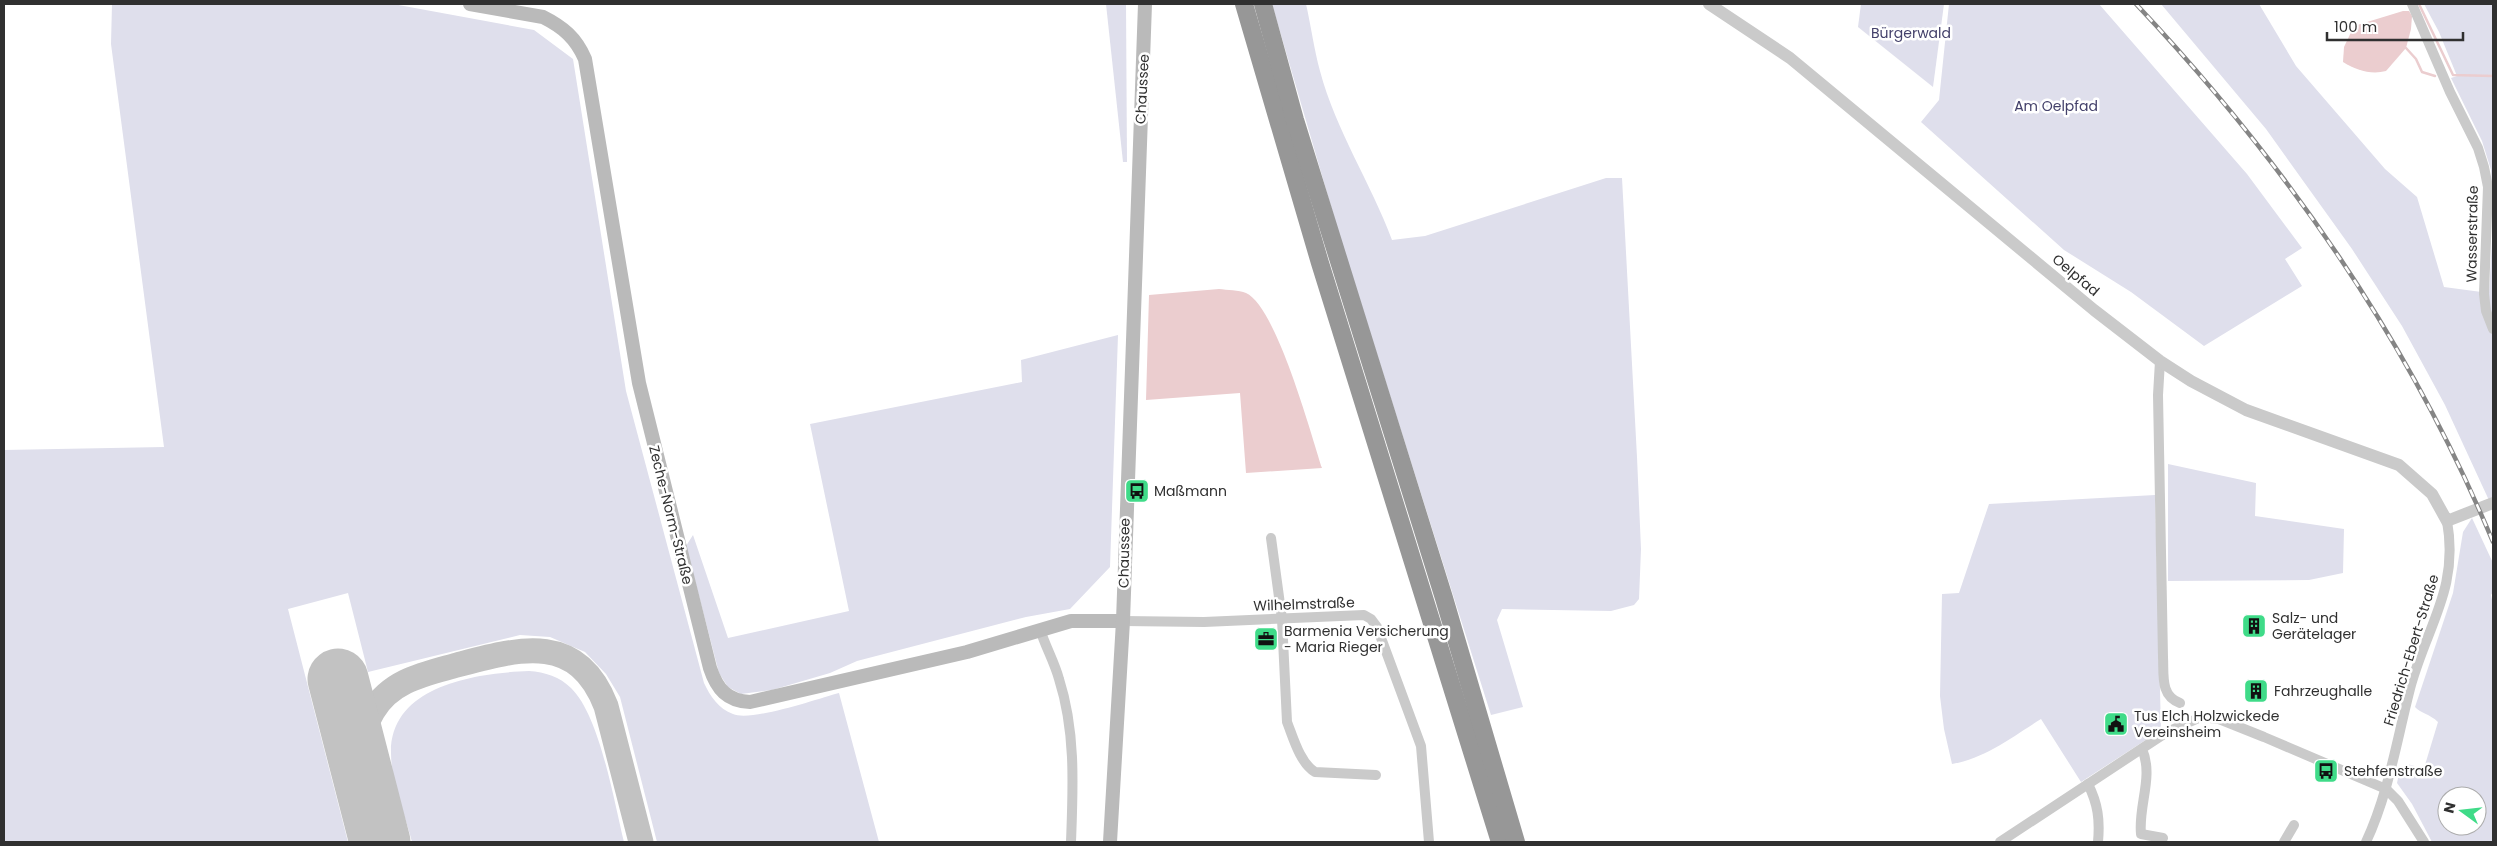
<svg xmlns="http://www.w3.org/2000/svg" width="2497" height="846" font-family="Poppins,sans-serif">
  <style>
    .green { fill: #dfdfec; fill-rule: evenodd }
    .water { fill: #ebcdcf }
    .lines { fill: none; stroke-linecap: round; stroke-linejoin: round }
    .stream { stroke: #ebcdcf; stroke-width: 2.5 }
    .taxiway { stroke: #c2c2c2; stroke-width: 25 }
    .runway { stroke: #c2c2c2; stroke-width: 61 }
    .minor { stroke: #cacaca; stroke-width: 10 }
    .tertiary { stroke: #cacaca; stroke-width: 12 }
    .secondary { stroke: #bababa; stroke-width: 14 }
    .motorway { stroke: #979797; stroke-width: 18 }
    .rail-casing { stroke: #858585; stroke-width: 4.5 }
    .rail { stroke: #fff; stroke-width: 2.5; stroke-dasharray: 8; stroke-linecap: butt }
    .labels { text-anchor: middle; stroke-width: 5; stroke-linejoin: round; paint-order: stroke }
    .park-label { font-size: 14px; fill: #43406a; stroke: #fff }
    .street-label { font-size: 14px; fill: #303030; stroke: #fff }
    .poi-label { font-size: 14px; fill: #303030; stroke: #fff; text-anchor: start }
  </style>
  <rect width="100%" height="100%" fill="#fff"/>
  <g class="green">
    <path d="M 112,4 L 393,4 L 534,30 L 573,59 L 626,391 L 704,683 C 710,696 719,709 733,714 C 751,722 817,699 839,693 L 879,842 L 657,842 L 620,697 L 606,674 L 585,652 L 550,637 L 520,635 L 368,672 L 348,593 L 288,609 L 348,842 L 4,842 L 4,450 L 164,447 L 111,44 Z"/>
    <polygon points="1106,4 1126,4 1127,162 1123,162"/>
    <path d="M 1272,4 L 1306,4 C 1311,26 1314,49 1320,71 C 1336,131 1371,183 1392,240 L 1425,236 L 1606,178 L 1622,178 L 1637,457 L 1641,549 L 1639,599 L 1634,605 L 1611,611 L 1502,609 L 1497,620 L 1523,707 L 1491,715 L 1339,234 Z"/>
    <polygon points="1861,4 1944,4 1933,87 1858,27"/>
    <polygon points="1949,4 2099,4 2247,174 2302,248 2285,259 2302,286 2204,346 2131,292 2064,250 1921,122 1939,100"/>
    <polygon points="2161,4 2259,4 2296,66 2385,169 2417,197 2444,287 2489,293 2493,222 2493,509 2445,405 2402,326 2352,249 2266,129"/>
    <polygon points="2424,4 2493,4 2493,221 2491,170 2482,141 2451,78 2457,76 2439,32"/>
    <polygon points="1118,335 1110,567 1070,609 1026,617 857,661 830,673 772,690 741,694 728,687 719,673 686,546 693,535 728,638 849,611 810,424 1022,382 1021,360"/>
    <polygon points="2168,464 2256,483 2255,516 2344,529 2343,573 2309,580 2168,581"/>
    <path d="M 2155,495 L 2161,730 L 2081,782 L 2041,719 C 2012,737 1986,758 1952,764 L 1944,729 L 1940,696 L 1942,594 L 1959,593 L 1989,504 Z"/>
    <path d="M 2472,518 L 2493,563 L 2493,592 L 2491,595 L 2493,604 L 2493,842 L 2432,842 L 2412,804 L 2397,783 L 2400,769 L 2407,764 L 2419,767 L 2425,765 L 2438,722 C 2430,714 2420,713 2415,707 L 2453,593 L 2463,532 ZM 2447,796 L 2477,796 L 2477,826 L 2447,826 Z"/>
    <path d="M 529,671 C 545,672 560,677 571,688 C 600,716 614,802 624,842 L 412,842 C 405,814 391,782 391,753 C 390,685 477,673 529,671 Z"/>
  </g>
  <g class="water">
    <path d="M 2403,11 L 2409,11 L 2412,16 L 2411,29 L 2406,48 L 2386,71 C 2371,75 2356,70 2343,62 L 2344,47 L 2354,26 Z"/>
    <path d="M 1219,289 C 1227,290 1239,290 1246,293 C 1276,306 1311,434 1322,468 L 1246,473 L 1240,393 L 1146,400 L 1149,295 Z"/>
  </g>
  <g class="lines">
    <g class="stream">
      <polyline points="2419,4 2453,75 2493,76"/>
      <polyline points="2406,48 2416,59 2422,72 2435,76"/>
    </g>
    <path class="taxiway" d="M 362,774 C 361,751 361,731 373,711 C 391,680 425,674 457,665 C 518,649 577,631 606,706 L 641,842"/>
    <polyline class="runway" points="338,679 380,842"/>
    <g class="minor">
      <polyline points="2412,4 2450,92 2478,148 2484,167 2488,187 2484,294 2486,311 2493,329"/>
      <path d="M 2160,361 L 2158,395 L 2163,657 C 2164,675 2160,696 2180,703"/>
      <path d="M 1271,538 L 1282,619 L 1287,722 C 1293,737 1300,763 1315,772 L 1376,775"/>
      <polyline points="1123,621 1204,622 1364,615 1371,619 1377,627 1421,746 1429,842"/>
      <path d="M 1040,629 C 1045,646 1054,661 1059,679 C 1076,732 1073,788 1071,842"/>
      <path d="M 2142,749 C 2154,776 2138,806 2141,834 L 2163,838"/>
      <path d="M 2088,784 C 2098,804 2100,820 2098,842"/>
      <polyline points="2000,842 2167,732 2201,717 2219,719 2264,737 2386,789 2398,801 2424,842"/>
      <polyline points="2284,842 2294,825"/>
      <path d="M 2366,842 C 2389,793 2397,738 2411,685 C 2428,624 2459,588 2447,521"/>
    </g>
    <polyline class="tertiary" points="1709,4 1790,58 2094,310 2160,361 2191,381 2246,410 2399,465 2432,494 2447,521 2493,503"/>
    <g class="secondary">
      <path d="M 470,4 L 543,17 C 563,27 576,38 585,59 L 639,383 L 710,668 C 717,689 727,701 750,702 L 967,652 L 1071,621 L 1123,621"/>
      <polyline points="1110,842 1123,621 1145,4"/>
    </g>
    <g class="motorway">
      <polyline points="1244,4 1320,263 1500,842"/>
      <polyline points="1263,4 1295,120 1444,598 1516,842"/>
    </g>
    <defs>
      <path id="rail" d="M 2136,4 C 2284,161 2410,342 2493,542"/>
    </defs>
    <use href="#rail" class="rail-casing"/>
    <use href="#rail" class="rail"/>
  </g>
  <defs>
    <symbol id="bus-square" viewBox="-11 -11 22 22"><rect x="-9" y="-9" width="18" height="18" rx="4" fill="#3fdb88" stroke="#fff"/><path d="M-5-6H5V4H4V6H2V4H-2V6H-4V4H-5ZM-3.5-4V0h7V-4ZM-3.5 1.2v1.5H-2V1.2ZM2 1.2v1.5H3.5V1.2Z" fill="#111"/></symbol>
    <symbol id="building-square" viewBox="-11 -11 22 22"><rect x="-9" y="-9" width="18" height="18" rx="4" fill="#3fdb88" stroke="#fff"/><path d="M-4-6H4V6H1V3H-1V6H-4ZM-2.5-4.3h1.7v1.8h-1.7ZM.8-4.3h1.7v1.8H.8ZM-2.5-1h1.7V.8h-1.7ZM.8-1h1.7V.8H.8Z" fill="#111"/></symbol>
    <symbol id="office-square" viewBox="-11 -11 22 22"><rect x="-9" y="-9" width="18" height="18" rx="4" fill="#3fdb88" stroke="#fff"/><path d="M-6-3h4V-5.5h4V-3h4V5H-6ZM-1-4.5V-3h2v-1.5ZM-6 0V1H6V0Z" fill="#111"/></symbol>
    <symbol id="civic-square" viewBox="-11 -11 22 22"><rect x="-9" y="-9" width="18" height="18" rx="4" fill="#3fdb88" stroke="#fff"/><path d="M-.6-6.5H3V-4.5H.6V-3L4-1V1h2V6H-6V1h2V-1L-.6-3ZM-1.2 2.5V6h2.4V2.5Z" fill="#111"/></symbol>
  </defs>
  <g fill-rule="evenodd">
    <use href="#bus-square" x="1123" y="477" width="28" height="28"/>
    <use href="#building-square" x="2240" y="612" width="28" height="28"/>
    <use href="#office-square" x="1252" y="625" width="28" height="28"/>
    <use href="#building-square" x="2242" y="677" width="28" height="28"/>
    <use href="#civic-square" x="2102" y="710" width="28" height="28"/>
    <use href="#bus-square" x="2312" y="757" width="28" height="28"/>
  </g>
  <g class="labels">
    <g class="park-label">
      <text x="1911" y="38">Bürgerwald</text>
      <text x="2056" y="111">Am Oelpfad</text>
    </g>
    <g class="street-label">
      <text transform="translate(1142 89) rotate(-87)" y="5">Chaussee</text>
      <text transform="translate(2472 234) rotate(-89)" y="5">Wasserstraße</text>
      <text transform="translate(2076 275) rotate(40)" y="5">Oelpfad</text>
      <text transform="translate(671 515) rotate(76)" y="5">Zeche-Norm-Straße</text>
      <text transform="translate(1124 553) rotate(-89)" y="5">Chaussee</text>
      <text transform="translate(1304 604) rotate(-2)" y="5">Wilhelmstraße</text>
      <text transform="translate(2411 650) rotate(-73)" y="5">Friedrich-Ebert-Straße</text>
    </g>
    <g class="poi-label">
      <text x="1154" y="496">Maßmann</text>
      <text x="2272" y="623">Salz- und<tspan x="2272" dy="16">Gerätelager</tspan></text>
      <text x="1284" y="636">Barmenia Versicherung<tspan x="1284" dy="16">- Maria Rieger</tspan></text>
      <text x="2274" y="696">Fahrzeughalle</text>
      <text x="2134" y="721">Tus Elch Holzwickede<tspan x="2134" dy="16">Vereinsheim</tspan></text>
      <text x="2344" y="776">Stehfenstraße</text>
    </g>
  </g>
  <rect width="2497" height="846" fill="none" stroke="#303030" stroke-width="10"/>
  <g transform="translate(2462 811) rotate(285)"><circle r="24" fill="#ffffff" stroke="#acacac"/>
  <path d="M0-4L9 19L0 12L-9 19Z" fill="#3fdb88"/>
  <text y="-8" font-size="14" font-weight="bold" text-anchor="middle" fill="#303030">N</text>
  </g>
  <path d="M2327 32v8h136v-8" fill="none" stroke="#303030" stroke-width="2.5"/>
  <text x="2334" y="32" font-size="15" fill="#303030" stroke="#ffffff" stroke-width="4" paint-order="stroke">100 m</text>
</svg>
